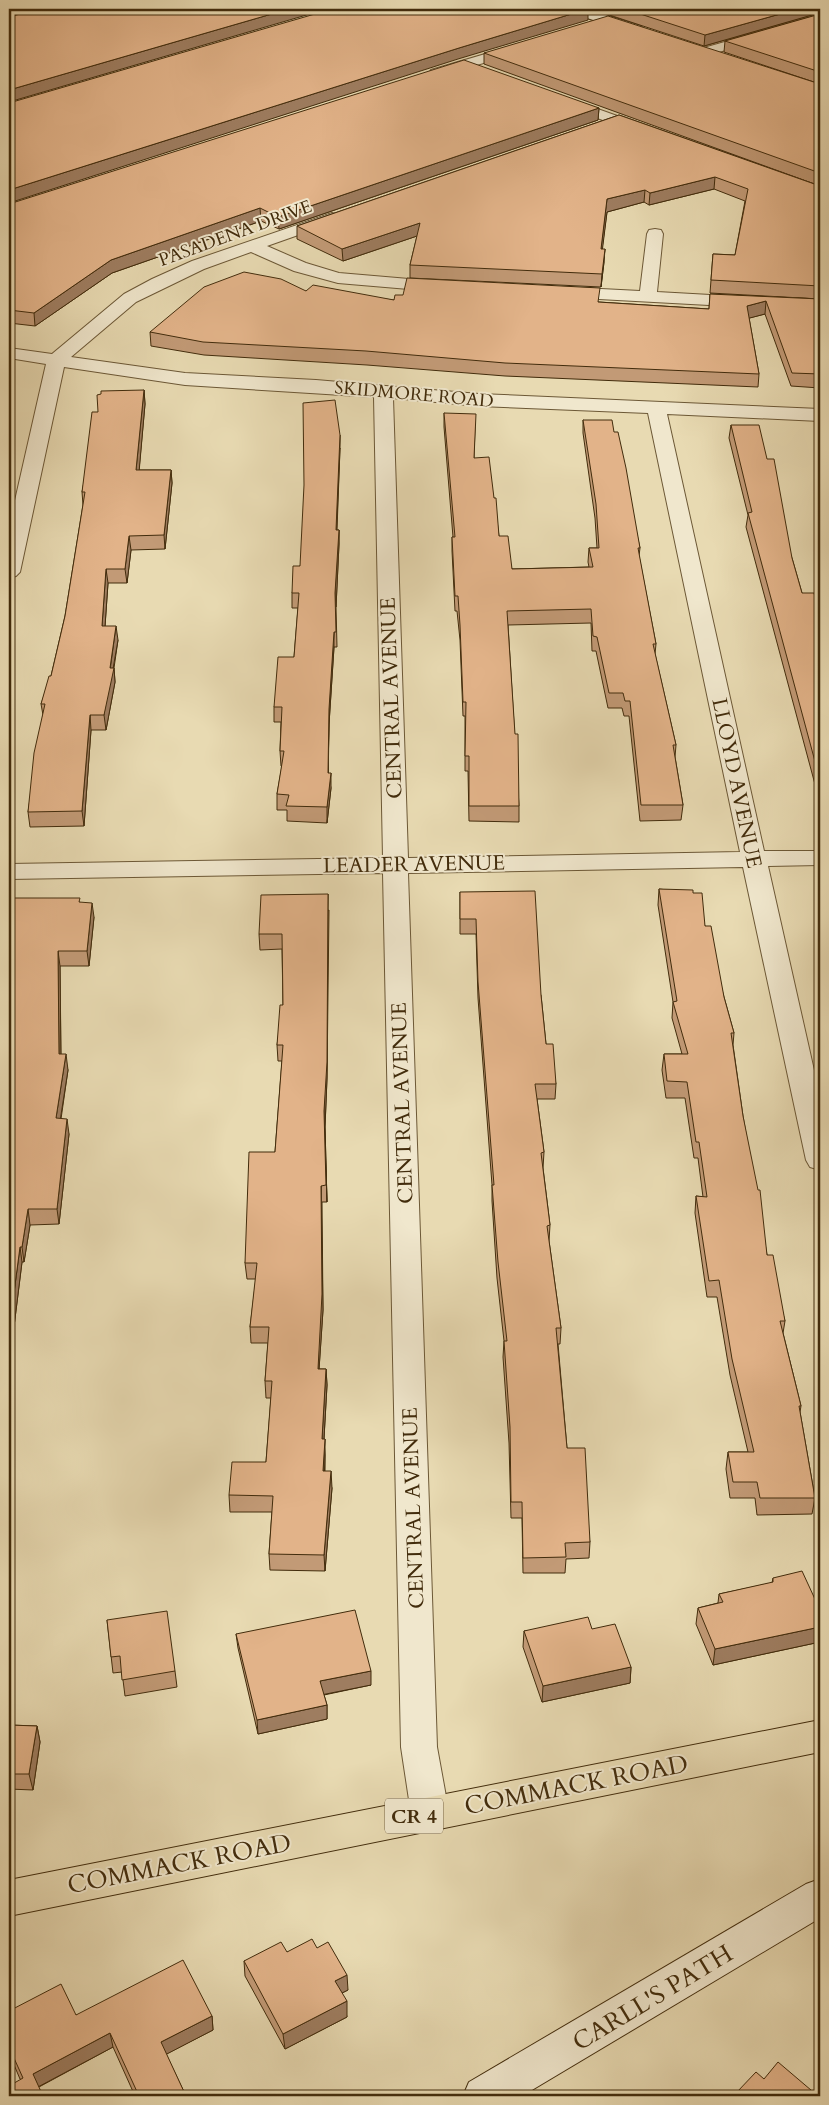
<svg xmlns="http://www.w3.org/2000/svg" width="829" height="2105" font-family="Cardo,serif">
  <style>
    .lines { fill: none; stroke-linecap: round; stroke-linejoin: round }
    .street-casing { stroke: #6c5836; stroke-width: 2 }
    .secondary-casing { stroke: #422c0c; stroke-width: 2 }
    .primary-casing { stroke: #422c0c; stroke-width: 2 }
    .street { fill: #f0e7cd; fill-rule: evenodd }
    .secondary { fill: #f0e7cd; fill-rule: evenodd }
    .primary { fill: #e8dab2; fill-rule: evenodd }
    .wall { fill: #c29a76; stroke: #422c0c }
    .shaded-wall { fill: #9e7d60; stroke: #422c0c }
    .building { fill: #e2b389; stroke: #422c0c }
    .labels { text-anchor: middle; stroke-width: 4; stroke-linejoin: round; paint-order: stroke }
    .far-street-label { font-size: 18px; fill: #422c0c; stroke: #f0e7cd }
    .shield { fill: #f0e7cd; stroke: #766446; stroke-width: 1 }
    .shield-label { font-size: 20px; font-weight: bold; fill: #422c0c }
    .street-label { font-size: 21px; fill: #422c0c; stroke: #f0e7cd }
    .near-street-label { font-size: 25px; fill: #422c0c; stroke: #f0e7cd }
  </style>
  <rect width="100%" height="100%" fill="#e8dab2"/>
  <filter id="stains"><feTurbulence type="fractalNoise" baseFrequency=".004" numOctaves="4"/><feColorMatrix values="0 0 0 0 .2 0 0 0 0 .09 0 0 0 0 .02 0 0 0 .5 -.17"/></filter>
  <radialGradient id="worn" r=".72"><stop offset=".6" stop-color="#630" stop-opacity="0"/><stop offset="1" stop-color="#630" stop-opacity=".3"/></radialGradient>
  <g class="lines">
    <defs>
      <g id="street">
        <polygon points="820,15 820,23 705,56 700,55 698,52 700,49"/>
        <polygon points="519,44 524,45 526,48 524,51 436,77 431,76 429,73 431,70"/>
        <polygon points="564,97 651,128 654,131 651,134 641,134 559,104 557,101 559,98"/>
        <path d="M 332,213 L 338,215 L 340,218 L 338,221 L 267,246 L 306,263 L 339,273 L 444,282 L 450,283 L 453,287 L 450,291 L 444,292 L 338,283 L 294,271 L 251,252 L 204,269 L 136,302 L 71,357 L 185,373 L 316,380 L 479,394 L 820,409 L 820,421 L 667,414 L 764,851 L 820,851 L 820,865 L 768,866 L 820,1097 L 820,1170 L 810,1167 L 806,1160 L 743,867 L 408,873 L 437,1747 L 449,1813 L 443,1825 L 430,1830 L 417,1825 L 411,1813 L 401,1747 L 383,873 L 9,879 L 9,864 L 383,858 L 374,397 L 185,385 L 64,367 L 20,572 L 16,576 L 9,578 L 9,527 L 46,364 L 9,358 L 9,348 L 52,354 L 124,294 L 152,279 L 192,261 ZM 393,398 L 479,406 L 648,413 L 740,852 L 408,858 Z"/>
        <polygon points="655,229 661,230 663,234 657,292 820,301 820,311 562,297 556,296 553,292 556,288 562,287 640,291 647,234 649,230"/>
      </g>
      <g id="secondary">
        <polygon points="566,9 586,9 641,26 643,29 641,32 631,32 568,12"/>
        <polygon points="820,1879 820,1918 522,2096 463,2096 469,2082 806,1884"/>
      </g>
      <polygon id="primary" points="820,1720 820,1752 9,1916 9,1880"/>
    </defs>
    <use href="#street" class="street-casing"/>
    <use href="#secondary" class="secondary-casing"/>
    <use href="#primary" class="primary-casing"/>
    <use href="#street" class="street"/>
    <use href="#secondary" class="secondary"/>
    <use href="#primary" class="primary"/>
  </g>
  <g class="wall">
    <polygon points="591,9 820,9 820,14 819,13 704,46"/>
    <polygon points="820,14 820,84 724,52 725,41"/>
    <polygon points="484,53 820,84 820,186 484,64"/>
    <polygon points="599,108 598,120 279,229 261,221 112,273 35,326 9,323 9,204"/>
    <polygon points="619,115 820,186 820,388 791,386 765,314 749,318 759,374 758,387 505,376 367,365 204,355 151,346 150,332 306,291 394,300 599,302 709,309 710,294 820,299 710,293 713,254 735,255 745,201 714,189 649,205 644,202 607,212 602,249 604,262 601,287 410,278 410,265 417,236 343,261 297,239 297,226"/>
    <polygon points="144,390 145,404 139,470 171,470 172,483 165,549 131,550 127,583 108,583 105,626 118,640 114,668 115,682 106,730 91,730 84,826 30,827 28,812 43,715 41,704 51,676 65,616 83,505 82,492 98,412"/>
    <polygon points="444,413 475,427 474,458 494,498 499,536 512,569 589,567 588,562 589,548 597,548 595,518 583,433 583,420 614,432 640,548 639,556 656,644 655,654 676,745 675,757 683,805 681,820 640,821 629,716 624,716 622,708 608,708 596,651 592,651 591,623 508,625 519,806 519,822 469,821 468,771 465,771 465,716 463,716 460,640 457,611 455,611 452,551 452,537 453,537 444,427"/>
    <polygon points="731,425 792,558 802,593 820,618 820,803 746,527 748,515 729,438"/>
    <polygon points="340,448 337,530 339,530 339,544 336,607 337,647 334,647 329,724 328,773 331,788 327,823 287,821 287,810 277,810 277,794 282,766 281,766 280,751 281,722 274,722 274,707 294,657 298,608 292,608 292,593 300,566"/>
    <polygon points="659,889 693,893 705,926 724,997 734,1033 733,1045 743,1116 767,1255 785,1321 783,1333 801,1406 800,1412 815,1498 812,1514 757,1515 755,1498 730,1498 726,1469 728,1452 748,1452 730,1375 717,1297 707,1297 695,1213 696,1196 703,1197 698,1158 694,1158 685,1098 666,1098 662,1070 664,1054 682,1054 672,1018 673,1002 658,905"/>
    <polygon points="460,892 541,995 546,1044 556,1084 555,1099 537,1099 544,1152 543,1168 550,1225 549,1241 561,1328 560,1344 558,1344 567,1448 590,1542 589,1558 566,1559 565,1573 523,1573 522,1518 511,1518 509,1443 503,1357 504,1341 497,1278 492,1201 492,1185 478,998 476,934 460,934"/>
    <polygon points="80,902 94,917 89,966 60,966 61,1054 68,1070 61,1119 69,1134 59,1224 30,1225 24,1262 22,1262 9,1367 9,905"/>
    <polygon points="329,910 327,1078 325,1127 327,1202 322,1202 323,1310 319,1369 326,1369 327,1385 324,1439 325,1455 325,1471 332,1488 325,1571 270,1570 269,1554 272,1512 230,1512 229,1495 266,1462 271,1398 266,1398 265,1381 268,1343 251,1343 250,1327 256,1279 247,1279 245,1263 275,1152 282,1061 278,1061 277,1045 283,1005 282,949 260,950 259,934"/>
    <polygon points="773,1578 820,1610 820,1642 713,1665 696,1624 698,1608 718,1603 719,1594 772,1583"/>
    <polygon points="107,1620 175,1671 177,1687 125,1696 122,1672 113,1673"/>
    <polygon points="592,1629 631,1667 630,1683 542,1702 523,1647 524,1631"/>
    <polygon points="236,1634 371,1685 324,1695 327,1705 327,1719 258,1734 238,1648"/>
    <polygon points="9,1725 37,1726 40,1742 33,1790 9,1789"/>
    <polygon points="317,1948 348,1990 342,1993 347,2017 285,2049 245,1976 244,1961 287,1952"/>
    <polygon points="9,2011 76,2015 212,2016 213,2030 166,2054 186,2096 135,2096 113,2047 39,2087 20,2079 9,2053"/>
    <polygon points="764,2079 818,2096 737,2096 737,2092"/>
  </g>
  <g class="shaded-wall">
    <polygon points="9,9 36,9 9,16"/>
    <polygon points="289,9 327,9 9,102 9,90"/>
    <polygon points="588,9 588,20 458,59 9,203 9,190 459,48"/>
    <polygon points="798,9 820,9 819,13 704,46 705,35"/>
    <polygon points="599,108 598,120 279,229 278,217"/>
    <polygon points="715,177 714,189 649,205 650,193"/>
    <polygon points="645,190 644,202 607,212 601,261 601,249 607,199"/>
    <polygon points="260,208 261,221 112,273 35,326 34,313 111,260"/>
    <polygon points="420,223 420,235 343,261 342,249"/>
    <polygon points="605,249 604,262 601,287 602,274"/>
    <polygon points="766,301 765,314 746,319 747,306"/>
    <polygon points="144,390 145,404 138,484 136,470"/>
    <polygon points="340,435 340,448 336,544 336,530"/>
    <polygon points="171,470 172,483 165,549 164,535"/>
    <polygon points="339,530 339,544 336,607 335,593"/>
    <polygon points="129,536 131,550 127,583 125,569"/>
    <polygon points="106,569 108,583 104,641 102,626"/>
    <polygon points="116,626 118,640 113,669 114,668 115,682 106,730 104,715"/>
    <polygon points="334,632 334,647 329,724 328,788 329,709"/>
    <polygon points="90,715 91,730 84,826 82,811"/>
    <polygon points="331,773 331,788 327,823 327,807"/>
    <polygon points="328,894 327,1078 325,1127 327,1202 324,1111"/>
    <polygon points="92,903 94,917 89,966 87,951"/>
    <polygon points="58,951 60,966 61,1070 59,1054"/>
    <polygon points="66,1054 68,1070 58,1134 56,1118"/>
    <polygon points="67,1119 69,1134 59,1224 57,1209"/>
    <polygon points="321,1186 323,1310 318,1385 318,1369"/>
    <polygon points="28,1209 30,1225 24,1262 22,1247"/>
    <polygon points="20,1247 22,1262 9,1367 9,1331"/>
    <polygon points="326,1369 327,1385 323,1455 322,1439"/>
    <polygon points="325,1439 325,1455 324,1487 323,1471"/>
    <polygon points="331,1471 332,1488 325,1571 324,1555"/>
    <polygon points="820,1627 820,1642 713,1665 715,1649"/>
    <polygon points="631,1667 630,1683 542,1702 543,1686"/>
    <polygon points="371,1671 371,1685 321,1695 320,1681"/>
    <polygon points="327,1705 327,1719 258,1734 257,1720"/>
    <polygon points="37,1726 40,1742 33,1790 29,1774"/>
    <polygon points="347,1975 348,1990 336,1996 335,1981"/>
    <polygon points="347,2001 347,2017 285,2049 283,2034"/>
    <polygon points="212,2016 213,2030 163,2056 161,2042"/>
    <polygon points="110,2033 113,2047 36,2088 33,2074"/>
  </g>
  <g class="building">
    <polygon points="38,9 289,9 9,90 9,17"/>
    <polygon points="332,9 588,9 459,48 9,190 9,103"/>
    <polygon points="625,9 798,9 705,35"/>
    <polygon points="820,14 820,72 725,41"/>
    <polygon points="608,16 820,84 820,173 484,53"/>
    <polygon points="464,60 599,108 278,217 260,208 111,260 34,313 9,310 9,204"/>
    <polygon points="619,115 820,186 820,286 711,280 713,254 735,255 748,189 715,177 650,193 645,190 607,199 601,249 605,249 602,274 410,265 420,223 342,249 297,226"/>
    <polygon points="244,272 281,279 306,291 313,285 394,300 395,295 403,295 407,278 600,288 598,302 709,309 710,294 820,299 820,374 792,373 766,301 747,306 759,374 505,363 366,351 203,342 150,332 204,287"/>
    <polygon points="144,390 136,470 171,470 164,535 129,536 125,569 106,569 102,626 116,626 110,668 114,668 104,715 90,715 82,811 28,812 34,753 45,704 41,704 49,676 51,676 65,616 85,492 82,492 92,412 98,412 97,395 101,394 101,391"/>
    <polygon points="335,400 340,435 336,530 339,530 335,593 336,632 334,632 329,709 328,773 331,773 327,807 286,806 289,795 277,794 284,751 280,751 282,707 274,707 278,657 294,657 299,593 292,593 293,566 300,566 304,485 303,403"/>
    <polygon points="444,413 476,414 474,458 489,457 494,498 496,498 499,536 508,536 512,569 593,567 589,548 599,548 596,504 583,420 612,420 614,432 618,432 626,468 640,548 638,548 656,644 653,644 676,745 673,745 683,805 641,805 630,701 625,701 623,693 609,693 597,637 593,636 591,609 507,611 515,734 518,734 519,806 469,806 469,756 465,756 466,702 463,702 460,625 458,596 455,596 452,537 455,537"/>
    <polygon points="731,425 759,425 767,459 774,459 792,558 802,593 814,593 820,618 820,780 748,513 752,512"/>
    <polygon points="659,889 693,890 693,893 702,893 705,926 711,926 724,997 734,1033 731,1033 743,1116 758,1190 760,1190 767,1255 773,1255 785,1321 780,1321 801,1406 799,1406 815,1498 760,1498 757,1482 733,1482 728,1452 754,1452 732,1359 719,1280 709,1281 696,1196 707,1197 699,1142 696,1142 687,1082 667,1081 664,1054 688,1054 673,1002 677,1001"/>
    <polygon points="535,891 541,995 546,1044 553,1044 556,1084 535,1084 544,1152 541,1153 550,1225 547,1226 561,1328 556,1328 567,1448 585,1448 590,1542 565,1543 566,1557 523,1558 522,1502 511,1502 510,1427 504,1341 507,1341 498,1262 492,1185 494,1185 478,982 476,919 460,919 460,892"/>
    <polygon points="328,894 327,1062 324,1111 326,1185 321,1186 322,1294 318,1369 326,1369 322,1439 325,1439 323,1471 331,1471 324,1555 269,1554 273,1496 229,1495 232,1462 266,1462 272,1381 265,1381 269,1327 250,1327 257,1263 245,1263 249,1152 275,1152 283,1045 277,1045 280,1005 283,1005 282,934 259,934 261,895"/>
    <polygon points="10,898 80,898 79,902 92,903 87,951 58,951 59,1054 66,1054 56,1118 67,1119 57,1209 28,1209 22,1247 20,1247 9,1331 9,905"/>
    <polygon points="802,1571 820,1610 820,1627 715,1649 698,1608 723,1602 719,1594 773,1582 773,1578"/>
    <polygon points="355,1610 371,1671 320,1681 327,1705 257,1720 236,1634"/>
    <polygon points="167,1611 175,1671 122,1680 120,1656 111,1657 107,1620"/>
    <polygon points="588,1617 592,1629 615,1624 631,1667 543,1686 524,1631"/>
    <polygon points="9,1725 37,1726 29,1774 9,1774"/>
    <polygon points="312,1939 317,1948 328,1942 347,1975 335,1981 347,2001 283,2034 244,1961 281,1942 287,1952"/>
    <polygon points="183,1960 212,2016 161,2042 186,2096 139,2096 110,2033 33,2074 43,2096 9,2096 9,2086 23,2078 9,2047 9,2011 61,1984 76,2015"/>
    <polygon points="778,2062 818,2096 742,2096 737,2092 756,2072 764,2079"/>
  </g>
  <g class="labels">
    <g class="far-street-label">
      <text transform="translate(235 233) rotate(-20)" y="6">PASADENA DRIVE</text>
      <text transform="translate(414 394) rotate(5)" y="6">SKIDMORE ROAD</text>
    </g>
    <rect class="shield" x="385" y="1798.5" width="58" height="35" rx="4"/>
    <g class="shield-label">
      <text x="414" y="1823">CR 4</text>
    </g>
    <g class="street-label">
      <text transform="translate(391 698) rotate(-92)" y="7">CENTRAL AVENUE</text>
      <text transform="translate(737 783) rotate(78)" y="7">LLOYD AVENUE</text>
      <text transform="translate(414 864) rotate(-1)" y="7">LEADER AVENUE</text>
      <text transform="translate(402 1103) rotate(-92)" y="7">CENTRAL AVENUE</text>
      <text transform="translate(413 1508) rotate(-92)" y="7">CENTRAL AVENUE</text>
    </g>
    <g class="near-street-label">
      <text transform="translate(576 1784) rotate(-11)" y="9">COMMACK ROAD</text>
      <text transform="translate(179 1863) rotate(-11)" y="9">COMMACK ROAD</text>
      <text transform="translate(652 1997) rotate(-31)" y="9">CARLL'S PATH</text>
    </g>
  </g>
  <rect width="829" height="2105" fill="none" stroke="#e8dab2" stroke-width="30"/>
  <rect x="10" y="10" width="809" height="2085" fill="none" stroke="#422c0c" stroke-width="2.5"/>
  <rect x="15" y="15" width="799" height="2075" fill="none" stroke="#422c0c"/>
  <rect width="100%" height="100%" filter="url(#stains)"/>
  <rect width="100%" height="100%" fill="url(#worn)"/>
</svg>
